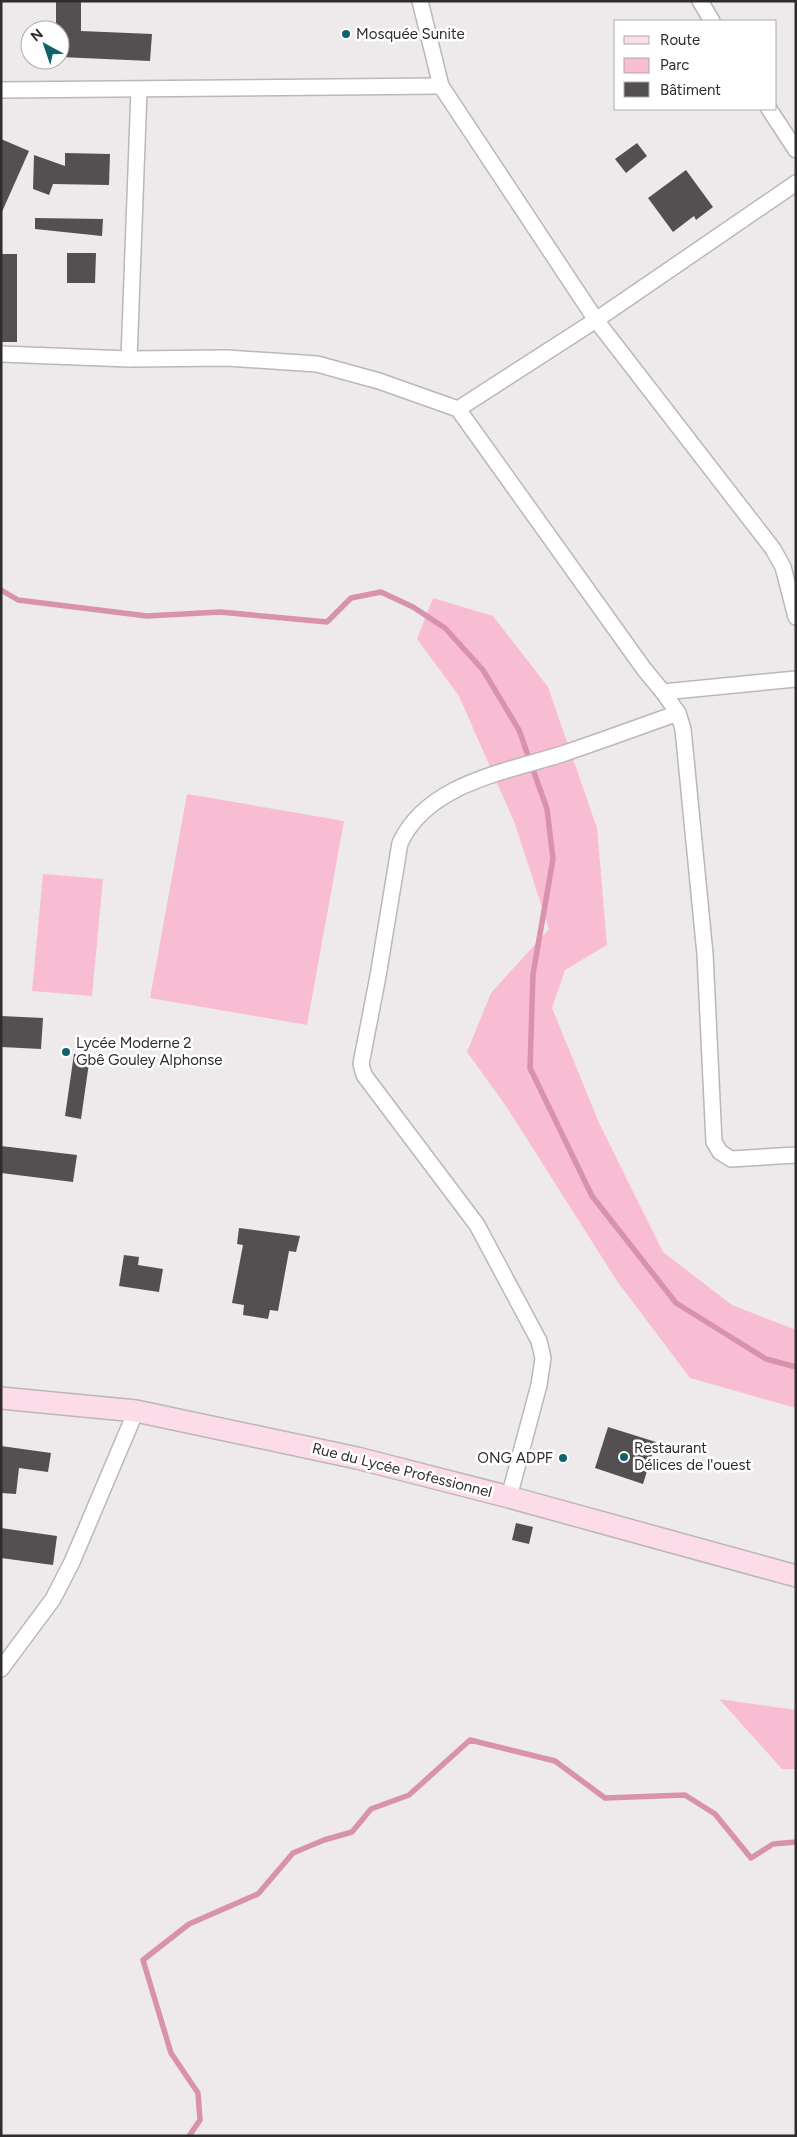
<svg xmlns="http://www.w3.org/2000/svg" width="797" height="2137" font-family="Figtree,sans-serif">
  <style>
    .green { fill: #f9bdd3 }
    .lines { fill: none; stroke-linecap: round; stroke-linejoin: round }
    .stream { stroke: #d892ad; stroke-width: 5.5 }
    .building { fill: #545052 }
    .minor-casing { stroke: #bbb7b8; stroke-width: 18 }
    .secondary-casing { stroke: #bbb7b8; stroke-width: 24 }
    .minor { stroke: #fff; stroke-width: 15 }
    .secondary { stroke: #fddce9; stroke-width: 21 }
    .poi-dot { fill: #116169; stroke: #fff; stroke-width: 2 }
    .labels { text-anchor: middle; stroke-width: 5; stroke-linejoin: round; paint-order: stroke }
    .poi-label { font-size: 15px; fill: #2e2c2d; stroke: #fff; text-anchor: start }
    .street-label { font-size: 15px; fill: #2e2c2d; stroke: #fff }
  </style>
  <rect width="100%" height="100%" fill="#eeeaeb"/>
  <g class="green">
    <polygon points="433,598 493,616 548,687 597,828 607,945 565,970 552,1008 600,1125 663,1252 732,1305 796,1330 796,1408 690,1378 617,1281 506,1106 467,1052 491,993 549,929 515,824 459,696 417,639"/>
    <polygon points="187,794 344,821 307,1025 150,998"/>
    <polygon points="43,874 103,879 92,996 32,991"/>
    <polygon points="719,1699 796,1710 796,1769 782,1769"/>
  </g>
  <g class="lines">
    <g class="stream">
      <polyline points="1,590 18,600 147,616 220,612 327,622 351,598 381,592 413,607 445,628 483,670 519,730 547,809 553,859 533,974 530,1068 592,1196 676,1303 766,1359 796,1367"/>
      <polyline points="189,2136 200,2120 198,2093 171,2053 143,1960 189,1924 258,1894 293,1853 324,1840 352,1832 371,1809 409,1795 470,1740 555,1761 605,1798 685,1795 715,1814 751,1858 773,1844 796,1842"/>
    </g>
  </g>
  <g class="building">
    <polygon points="56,1 81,1 81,31 152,34 150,61 60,57 60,30 56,30"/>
    <polygon points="1,139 29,151 1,214"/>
    <polygon points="637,143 647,156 626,173 615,159"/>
    <polygon points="65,153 110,154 109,185 53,184 49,195 33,189 34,155 65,166"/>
    <polygon points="686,170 713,207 696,220 694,216 673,232 648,198"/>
    <polygon points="35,218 103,219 102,236 35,229"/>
    <polygon points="67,253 96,253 95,283 67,283"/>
    <rect x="1" y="254" width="16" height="88"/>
    <polygon points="1,1016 43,1018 41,1049 1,1047"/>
    <polygon points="74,1054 90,1056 81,1119 65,1116"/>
    <polygon points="1,1146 77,1155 73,1182 1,1173"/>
    <polygon points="239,1228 300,1236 296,1252 289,1251 278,1311 270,1310 268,1319 243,1315 244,1305 232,1303 243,1245 237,1244"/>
    <polygon points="124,1255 139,1257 138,1265 163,1269 159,1292 119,1286"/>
    <polygon points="608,1427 656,1442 643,1484 595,1468"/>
    <polygon points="1,1446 51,1453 48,1472 19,1468 16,1494 1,1493"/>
    <polygon points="516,1523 533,1527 529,1544 512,1540"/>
    <polygon points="1,1528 57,1536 53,1565 1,1558"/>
  </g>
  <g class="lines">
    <defs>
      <g id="minor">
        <polyline points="420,1 441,86 596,320 773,549 783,567 796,617"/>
        <polyline points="700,1 712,21"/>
        <polyline points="1,90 441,86"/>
        <polyline points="769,109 796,150"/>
        <polyline points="1,354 129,359 227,358 317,364 379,381 458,409 644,669 663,692 678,713 683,729 705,954 714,1142 720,1152 731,1159 796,1155"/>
        <polyline points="129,359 139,90"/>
        <polyline points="458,409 596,320 796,183"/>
        <polyline points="663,692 796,679"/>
        <path d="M 509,1497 L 539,1385 L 543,1358 L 539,1341 L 477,1225 L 364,1075 L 361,1064 L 378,976 L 400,843 C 428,783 506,772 562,754 C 601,741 639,727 678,713"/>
        <polyline points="1,1669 53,1599 72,1562 136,1411"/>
      </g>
      <polyline id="secondary" points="1,1398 136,1411 357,1458 509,1497 796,1576"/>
    </defs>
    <use href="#minor" class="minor-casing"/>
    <use href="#secondary" class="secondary-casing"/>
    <use href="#minor" class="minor"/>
    <use href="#secondary" class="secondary"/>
  </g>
  <g class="poi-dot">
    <circle cx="346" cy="34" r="5"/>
    <circle cx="66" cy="1052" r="5"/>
    <circle cx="624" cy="1457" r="5"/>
    <circle cx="563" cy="1458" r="5"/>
  </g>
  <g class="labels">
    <g class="poi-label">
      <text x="356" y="39">Mosquée Sunite</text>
      <text x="76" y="1048">Lycée Moderne 2<tspan x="76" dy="17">Gbê Gouley Alphonse</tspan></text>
      <text x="634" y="1453">Restaurant<tspan x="634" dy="17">Délices de l'ouest</tspan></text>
      <text x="553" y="1463" text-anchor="end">ONG ADPF</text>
    </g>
    <g class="street-label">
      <text transform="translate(402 1470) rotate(14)" y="5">Rue du Lycée Professionnel</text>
    </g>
  </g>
  <rect width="797" height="2137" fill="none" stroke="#2e2c2d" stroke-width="5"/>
  <rect x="614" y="20" width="162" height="90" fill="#ffffff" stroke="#ababab"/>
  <rect x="624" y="36" width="25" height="8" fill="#fddce9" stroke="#ababab"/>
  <text x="660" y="45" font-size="15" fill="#2e2c2d">Route</text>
  <rect x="624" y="58" width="25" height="15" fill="#f9bdd3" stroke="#ababab"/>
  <text x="660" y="70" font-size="15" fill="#2e2c2d">Parc</text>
  <rect x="624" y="82" width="25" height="15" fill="#545052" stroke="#ababab"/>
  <text x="660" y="95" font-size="15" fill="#2e2c2d">Bâtiment</text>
  <g transform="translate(45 45) rotate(320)"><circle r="24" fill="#ffffff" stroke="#ababab"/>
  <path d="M0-4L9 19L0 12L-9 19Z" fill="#116169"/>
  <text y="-8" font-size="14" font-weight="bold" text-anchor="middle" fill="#2e2c2d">N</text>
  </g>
</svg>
